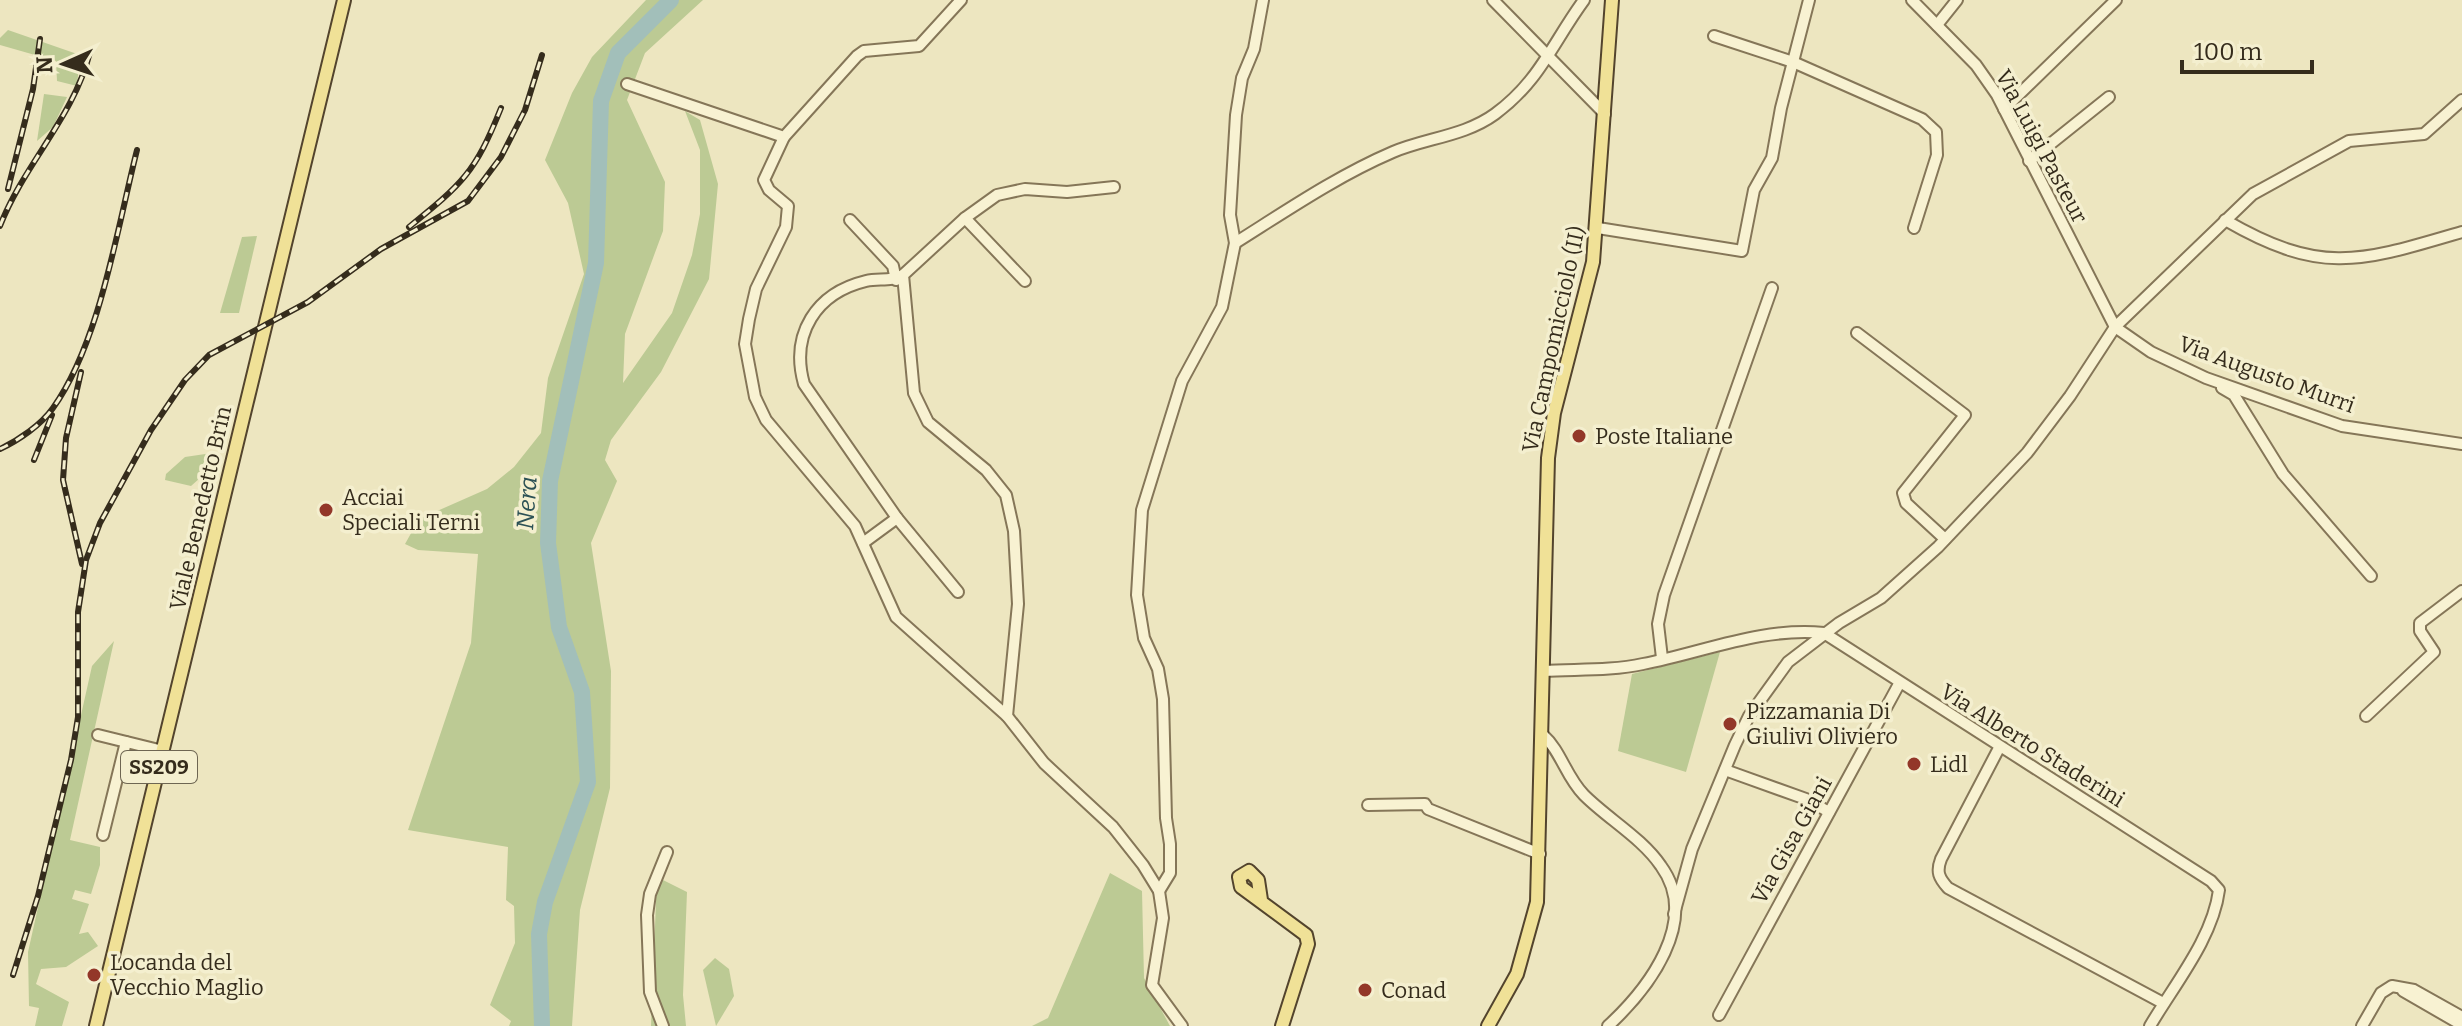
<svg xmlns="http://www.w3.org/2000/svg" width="2462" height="1026" font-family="Bitter,serif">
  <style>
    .green { fill: #bcca94 }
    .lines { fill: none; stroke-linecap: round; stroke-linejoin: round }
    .river { stroke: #a2bfba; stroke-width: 16 }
    .minor-casing { stroke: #857658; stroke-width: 14 }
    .major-casing { stroke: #53442d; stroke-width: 16 }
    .minor { stroke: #f8f2d2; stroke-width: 10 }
    .major { stroke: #f0e197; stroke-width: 12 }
    .rail-casing { stroke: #352c1c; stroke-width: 6 }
    .rail { stroke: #f4efcf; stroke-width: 3; stroke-dasharray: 9; stroke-linecap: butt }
    .poi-dot { fill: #933729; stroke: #f4efcf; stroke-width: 3 }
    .labels { text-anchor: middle; stroke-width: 7; stroke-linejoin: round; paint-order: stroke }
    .shield { fill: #f4efcf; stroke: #6e6652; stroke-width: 2 }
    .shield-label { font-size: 20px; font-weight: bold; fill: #352c1c }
    .street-label { font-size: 22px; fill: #352c1c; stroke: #f4efcf }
    .poi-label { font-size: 22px; fill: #352c1c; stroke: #f4efcf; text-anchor: start }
    .water-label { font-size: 24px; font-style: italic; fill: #2c5155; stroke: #f4efcf }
  </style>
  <rect width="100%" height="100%" fill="#ede6c0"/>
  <g class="green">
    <polygon points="646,0 703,0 645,53 627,100 665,182 663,231 625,334 623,383 672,313 692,255 700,214 700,150 685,111 700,120 718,184 709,279 661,372 611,440 605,460 617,481 591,543 611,671 610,788 580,910 572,1026 509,1026 511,1021 490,1005 515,943 514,906 506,900 508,847 408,830 471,643 478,554 418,550 405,544 419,519 487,489 514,467 541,433 548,378 584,274 568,203 545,160 572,93 592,57"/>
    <polygon points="8,30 80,55 77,86 57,81 56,61 0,45 0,38"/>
    <polygon points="44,94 67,97 53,127 37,141"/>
    <polygon points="257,236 239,313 220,313 242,237"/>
    <polygon points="212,453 200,478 191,486 165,480 166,474 185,457"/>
    <polygon points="114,641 70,840 100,847 100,865 91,894 75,890 72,899 89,904 79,934 88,932 98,946 66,967 41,969 36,984 69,1002 62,1026 35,1026 39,1008 29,1006 28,952 92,666"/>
    <polygon points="1720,652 1686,772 1618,751 1632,674"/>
    <polygon points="1110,873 1142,891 1144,978 1170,1026 1032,1026 1048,1018"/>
    <polygon points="657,877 687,892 683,995 686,1026 651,1026"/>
    <polygon points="715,958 729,969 734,996 716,1026 703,970"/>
  </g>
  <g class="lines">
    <polyline class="river" points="542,1026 539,934 545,902 588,782 582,692 559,627 548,543 550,481 596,263 601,101 618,53 671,0"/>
    <defs>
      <g id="minor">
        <polyline points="1493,0 1605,114"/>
        <polyline points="1912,0 1976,65 1997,95 2115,327 2151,352 2206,378 2342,426 2462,444"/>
        <polyline points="1937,25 1957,0"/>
        <polyline points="1714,36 1793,62 1922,119 1936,132 1937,155 1914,228"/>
        <polyline points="627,84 784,137 857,56 864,51 919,46 961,0"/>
        <polyline points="2004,109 2116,0"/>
        <polyline points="784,137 764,180 769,190 788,206 786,227 756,289 749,319 745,344 755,397 766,420 855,526 896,617 1007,716 1044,763 1113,827 1143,865 1159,891 1163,918 1152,985 1182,1026"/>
        <polyline points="2029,161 2109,97"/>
        <polyline points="965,218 1025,281"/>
        <polyline points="850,220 893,266 896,280"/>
        <path d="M 2225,220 C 2322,276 2360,262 2462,232"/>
        <polyline points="1598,228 1742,251 1754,190 1772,158 1781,108 1809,0"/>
        <path d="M 1235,243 C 1286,211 1337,176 1393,152 C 1426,138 1465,136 1495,114 C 1540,81 1553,42 1584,0"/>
        <polyline points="1857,333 1965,415 1903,493 1906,503 1945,539"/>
        <polyline points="2222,388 2234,395 2283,474 2371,576"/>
        <polyline points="897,518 958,592"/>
        <path d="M 863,543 L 897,518 L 804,384 C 790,334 816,293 866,281 C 879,278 891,282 903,275"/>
        <polyline points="1662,658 1658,624 1664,595 1772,288"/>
        <path d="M 1544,671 C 1576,669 1611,671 1643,664 C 1705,652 1760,627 1824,633 L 2211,881 L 2219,890 C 2213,938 2174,985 2150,1026"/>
        <polyline points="1007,716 1018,604 1014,531 1006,495 986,470 928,422 914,393 903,275 965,218 997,195 1025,189 1067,192 1114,187"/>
        <polyline points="2366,716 2434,652 2420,631 2420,623 2462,591"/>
        <polyline points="98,735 163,751"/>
        <path d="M 1543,735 C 1561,751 1566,777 1584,795 C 1608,819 1642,838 1661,866 C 1701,921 1648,989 1608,1026"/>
        <path d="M 1999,748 L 1941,859 C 1936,872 1939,878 1948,888 L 2163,1003"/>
        <polyline points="1725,770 1806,799 1829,812"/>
        <polyline points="1368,805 1425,804 1428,809 1540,854"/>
        <polyline points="103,835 126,742"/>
        <polyline points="1159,891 1170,873 1170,844 1166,818 1163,699 1158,669 1144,638 1137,595 1142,510 1182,381 1222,307 1235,243 1230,215 1236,115 1242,78 1254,49 1263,0"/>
        <polyline points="1674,914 1692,849 1735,745 1749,716 1788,662 1839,623 1881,598 1938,547 2027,453 2070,396 2115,327 2253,194 2349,141 2424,134 2462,100"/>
        <polyline points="2403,991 2462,1025"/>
        <polyline points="1719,1015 1899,684"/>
        <polyline points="663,1026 650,992 647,915 650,894 667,852"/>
        <polyline points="2362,1026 2381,993 2392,986 2414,990 2462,1017"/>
      </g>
      <g id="major">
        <polyline points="1261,900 1258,880 1249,871 1239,877 1241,887 1306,935 1308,944 1282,1026"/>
        <polyline points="96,1026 344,0"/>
        <polyline points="1488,1026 1517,974 1537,902 1548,458 1554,413 1593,262 1612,0"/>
      </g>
    </defs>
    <use href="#minor" class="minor-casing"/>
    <use href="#major" class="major-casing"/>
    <use href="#minor" class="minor"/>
    <use href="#major" class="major"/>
    <defs>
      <g id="rail">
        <polyline points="8,189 33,89 40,39"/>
        <path d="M 0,226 C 24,164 74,117 90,52"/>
        <path d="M 409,227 C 463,183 475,173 501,108"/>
        <polyline points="81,372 66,438 63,480 82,564"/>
        <path d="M 0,449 C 19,440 41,425 53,408 C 100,342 117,229 137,150"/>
        <polyline points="34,460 52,415"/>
        <polyline points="13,975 38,896 71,760 78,717 78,612 86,560 100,523 151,430 185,380 209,355 308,302 381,249 468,201 501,157 525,110 542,55"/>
      </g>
    </defs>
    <use href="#rail" class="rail-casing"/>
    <use href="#rail" class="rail"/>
  </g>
  <g class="poi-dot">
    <circle cx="1579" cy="436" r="8"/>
    <circle cx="326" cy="510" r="8"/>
    <circle cx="1730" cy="724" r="8"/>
    <circle cx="1914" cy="764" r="8"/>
    <circle cx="94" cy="975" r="8"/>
    <circle cx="1365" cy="990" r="8"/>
  </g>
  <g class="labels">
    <rect class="shield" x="121" y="751" width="76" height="32" rx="6"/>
    <g class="shield-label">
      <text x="159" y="774">SS209</text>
    </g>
    <g class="street-label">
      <text transform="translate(2042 146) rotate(62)" y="8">Via Luigi Pasteur</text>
      <text transform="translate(1553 339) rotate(-78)" y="8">Via Campomicciolo (II)</text>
      <text transform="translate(2267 374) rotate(20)" y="8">Via Augusto Murri</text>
      <text transform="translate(200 508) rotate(-77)" y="8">Viale Benedetto Brin</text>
      <text transform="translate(2033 745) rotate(32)" y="8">Via Alberto Staderini</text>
      <text transform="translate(1791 840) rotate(-61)" y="8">Via Gisa Giani</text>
    </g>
    <g class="poi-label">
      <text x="1595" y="444">Poste Italiane</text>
      <text x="342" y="505">Acciai<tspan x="342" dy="25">Speciali Terni</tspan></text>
      <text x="1746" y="719">Pizzamania Di<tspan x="1746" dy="25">Giulivi Oliviero</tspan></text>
      <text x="1930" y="772">Lidl</text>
      <text x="110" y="970">Locanda del<tspan x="110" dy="25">Vecchio Maglio</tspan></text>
      <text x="1381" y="998">Conad</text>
    </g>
    <g class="water-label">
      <text transform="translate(527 503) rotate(-86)" y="8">Nera</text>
    </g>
  </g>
  <g transform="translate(64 64) rotate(267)" stroke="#f4efcf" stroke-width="6" paint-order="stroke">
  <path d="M0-6L14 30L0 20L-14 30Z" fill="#352c1c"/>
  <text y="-12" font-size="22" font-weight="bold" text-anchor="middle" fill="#352c1c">N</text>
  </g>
  <path d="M2182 60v12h130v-12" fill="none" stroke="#352c1c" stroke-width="4"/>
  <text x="2194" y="60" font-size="24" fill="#352c1c" stroke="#f4efcf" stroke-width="6" paint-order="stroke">100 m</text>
</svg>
